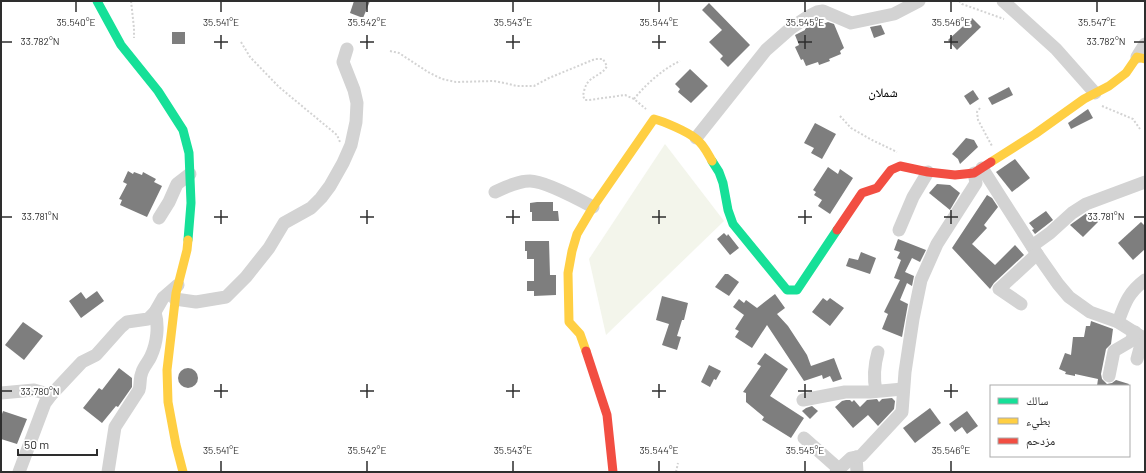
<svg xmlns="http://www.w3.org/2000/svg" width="1146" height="473" font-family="Barlow,'Noto Naskh Arabic',sans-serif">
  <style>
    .green { fill: #f3f5eb }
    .building { fill: #7e7e7e }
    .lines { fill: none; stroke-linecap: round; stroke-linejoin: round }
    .path { stroke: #d3d3d3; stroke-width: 2; stroke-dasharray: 2 2; stroke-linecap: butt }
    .street { stroke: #d3d3d3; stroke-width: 13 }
    .fast { stroke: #16e098; stroke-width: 9 }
    .slow { stroke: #ffcf43; stroke-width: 9 }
    .jam { stroke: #f24e42; stroke-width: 9 }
    .ticks { fill: none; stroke: #2e2e2e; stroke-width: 1.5 }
    .labels { text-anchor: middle; stroke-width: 4; stroke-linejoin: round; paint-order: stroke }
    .quarter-label { font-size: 13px; fill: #000; stroke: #fff }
    .ticks-label { font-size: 10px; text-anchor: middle; fill: #2e2e2e; stroke: #fff; stroke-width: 4; stroke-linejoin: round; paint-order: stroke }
  </style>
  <rect width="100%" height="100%" fill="#fff"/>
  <polygon class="green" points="665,144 724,221 606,335 589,259"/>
  <g class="building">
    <polygon points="354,1 370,1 363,18 350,13"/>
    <polygon points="709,3 750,45 728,67 720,59 723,56 709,42 722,30 702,10"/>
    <polygon points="972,18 981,27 957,50 948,40"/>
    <polygon points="821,20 823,24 828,22 834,24 844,48 840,51 841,54 829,59 830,61 819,65 818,62 806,66 803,59 801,60 795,47 799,45 795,35 805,30 805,29 812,24"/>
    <polygon points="881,25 885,34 874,38 870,27"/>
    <rect x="172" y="32" width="13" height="12"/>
    <polygon points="690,69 708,86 691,103 678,92 680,89 675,84"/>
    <polygon points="1009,87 1013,95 992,105 988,98"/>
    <polygon points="973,90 979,99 970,105 964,96"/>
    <polygon points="1088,109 1093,118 1071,129 1068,123"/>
    <polygon points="815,123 836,134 822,159 811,153 814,148 804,143"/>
    <polygon points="966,138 974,140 978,147 960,164 958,159 952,154"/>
    <polygon points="1015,159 1030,178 1012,192 996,172"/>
    <polygon points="828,167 838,174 840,169 853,178 830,214 818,206 822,200 814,195 816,192 813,190"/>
    <polygon points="128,171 133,174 134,172 142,175 143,172 156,179 154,182 162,186 147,217 120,205 122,200 119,199 127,184 123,182"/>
    <polygon points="937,184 950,185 960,193 950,210 929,193"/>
    <polygon points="987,195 992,198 998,207 984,225 987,228 972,244 995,265 1015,245 1024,255 994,283 990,289 952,248"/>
    <polygon points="537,202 553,202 553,211 558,211 559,221 532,221 532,212 530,212 530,203"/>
    <polygon points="1046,211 1053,220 1035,234 1032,230 1034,229 1029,223"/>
    <polygon points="1088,212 1098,222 1083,237 1070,225"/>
    <polygon points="1141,222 1145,226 1145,249 1133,260 1118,243"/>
    <polygon points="724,233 727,236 728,234 739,248 730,255 717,239"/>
    <polygon points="898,239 926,250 920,262 912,258 905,272 914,276 912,286 907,283 900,300 908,304 902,337 882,329 888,314 884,312 900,280 894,278 901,260 897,258 900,252 894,250"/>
    <polygon points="525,241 549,241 550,275 556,275 556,295 534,296 534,291 527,291 527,281 534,281 534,259 527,259 527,251 525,251"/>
    <polygon points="861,252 876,258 870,274 846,266 849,258 858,260"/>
    <polygon points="725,274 728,274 739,282 729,296 715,287"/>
    <polygon points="97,291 104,301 81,318 69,301 81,292 86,299"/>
    <polygon points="775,294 785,308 777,314 788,326 807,355 811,366 834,358 842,379 833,382 830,376 823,379 822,375 804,381 767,325 752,348 735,337 739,331 735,329 744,315 733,307 739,299 744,303 746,300 757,308"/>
    <polygon points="662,296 688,303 684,320 682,320 677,336 681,337 677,350 662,345 669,324 656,320"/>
    <polygon points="823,298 827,301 830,298 844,308 830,326 812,312"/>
    <polygon points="1091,321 1113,329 1111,344 1106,349 1101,374 1102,379 1107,384 1112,383 1116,380 1129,384 1128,386 1097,386 1098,379 1075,374 1075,376 1065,374 1066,372 1059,369 1065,353 1071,355 1073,337 1084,337 1086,326 1090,326"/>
    <polygon points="23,322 43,336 24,360 5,345"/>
    <polygon points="765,353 788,369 770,396 804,418 791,438 762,420 764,417 746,402 746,393 743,392 761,366 757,364"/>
    <polygon points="709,365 721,371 716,380 714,379 710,387 701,382"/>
    <polygon points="119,368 132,378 132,387 118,407 116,406 102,423 83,408 99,388 102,390"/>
    <circle cx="188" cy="378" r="10"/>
    <polygon points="892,398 895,401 894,409 878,426 868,415 853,428 835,407 842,401 846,400 850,400 852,402 854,400 860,407 867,400 877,399 879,402 882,399"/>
    <polygon points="812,406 818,411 810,419 802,411 806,408"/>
    <polygon points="930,408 941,423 915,443 903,428"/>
    <polygon points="3,411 27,419 17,444 1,439 1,417"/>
    <polygon points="967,411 978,426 967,434 962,427 955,432 949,424"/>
  </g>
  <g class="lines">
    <g class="path">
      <polyline points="131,1 134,28 134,38"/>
      <polyline points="959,1 962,4 1004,19"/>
      <polyline points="241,42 250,57 279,87 337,135 340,142"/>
      <path d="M 390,51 L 399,53 L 428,72 L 442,79 L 456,82 L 494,81 L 509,84 L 517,86 L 534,86 L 549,78 L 595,59 L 603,59 L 607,66 C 603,74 595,75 589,81 C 585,85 584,91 583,96 L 585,100 L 589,100 L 625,95 L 634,99 L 646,109"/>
      <path d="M 634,99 C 646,84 663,69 680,61"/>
      <polyline points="1102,106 1133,119 1140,129"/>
      <polyline points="980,108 977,112 978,120 992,146"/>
      <polyline points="840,116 851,128 872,140 897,152"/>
      <polyline points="676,472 678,463"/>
    </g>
    <g class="street">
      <polyline points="1003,1 1056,49 1095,93"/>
      <polyline points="1137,57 1145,44"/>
      <polyline points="696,138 766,50 791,28 809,16 817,12 823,11 851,23 894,14 919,1"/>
      <polyline points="982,168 1037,254 1058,284 1069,297 1090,312 1118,322 1145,339"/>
      <path d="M 495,192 C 506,187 518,181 530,181 C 544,181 580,200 593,207"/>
      <polyline points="159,218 169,202 177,184 190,174"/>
      <polyline points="899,230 913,197 928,172"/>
      <polyline points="1032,246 1050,233 1072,213 1086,204 1145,182"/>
      <polyline points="175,299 196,302 226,297 246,277 269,248 284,223 311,208 321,198 330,186 343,163 351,145 356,122 357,103 354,90 343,62 347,49"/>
      <polyline points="1021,304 999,289 1037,254"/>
      <path d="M 1118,322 C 1125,303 1128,293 1145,280"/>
      <polyline points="1137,359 1143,337"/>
      <polyline points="1109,376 1114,351 1131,341 1135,332"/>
      <path d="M 876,391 C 873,377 874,366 878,352"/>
      <polyline points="1,393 34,390 51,395 82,362 96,355 121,327 127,322 148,319 155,312 163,298 178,285"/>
      <polyline points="803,400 845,392 870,392 903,389"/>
      <polyline points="804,438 839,469"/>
      <polyline points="856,457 857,472"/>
      <polyline points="19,472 45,403 51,395"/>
      <path d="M 108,472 L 115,427 L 139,390 C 141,384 139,379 142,372 C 144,366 149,361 151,356 C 157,343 159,326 155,312"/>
      <polyline points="836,472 851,458 861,456 902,412 905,372 913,319 921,280 937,244 976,183 974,173"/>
    </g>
    <g class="fast">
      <polyline points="97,1 121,45 158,91 183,130 189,153 191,203 188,240"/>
      <polyline points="712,161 719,172 723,183 728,210 733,224 787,290 797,290 837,230"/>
    </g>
    <g class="slow">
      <polyline points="991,162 1035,134 1084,99 1109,86 1126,73 1137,57 1145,59"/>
      <path d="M 586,351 L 580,334 L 569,322 L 568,273 L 572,251 L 577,234 L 593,207 L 654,119 C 665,122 686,131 695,138 C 703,143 708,154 712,161"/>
      <polyline points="183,472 176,445 168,402 167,370 176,293 187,250 188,240"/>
    </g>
    <g class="jam">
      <polyline points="837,230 862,193 877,188 891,170 900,166 928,172 955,175 974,173 991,162"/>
      <polyline points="586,351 607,415 613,472"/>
    </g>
  </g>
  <path class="ticks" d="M 76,2 L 76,12M 221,2 L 221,12M 367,2 L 367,12M 513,2 L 513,12M 659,2 L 659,12M 805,2 L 805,12M 951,2 L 951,12M 1097,2 L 1097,12M 221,35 L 221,49M 367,35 L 367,49M 513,35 L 513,49M 659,35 L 659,49M 805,35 L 805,49M 951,35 L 951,49M 2,42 L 12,42M 214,42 L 228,42M 360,42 L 374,42M 506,42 L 520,42M 652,42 L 666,42M 798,42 L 812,42M 944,42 L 958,42M 1134,42 L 1144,42M 221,210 L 221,224M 367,210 L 367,224M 513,210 L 513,224M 659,210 L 659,224M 805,210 L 805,224M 951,210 L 951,224M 2,217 L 12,217M 214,217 L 228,217M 360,217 L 374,217M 506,217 L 520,217M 652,217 L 666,217M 798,217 L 812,217M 944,217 L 958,217M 1134,217 L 1144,217M 221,384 L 221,398M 367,384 L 367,398M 513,384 L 513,398M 659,384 L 659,398M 805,384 L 805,398M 951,384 L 951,398M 2,391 L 12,391M 214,391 L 228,391M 360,391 L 374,391M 506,391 L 520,391M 652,391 L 666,391M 798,391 L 812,391M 944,391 L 958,391M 221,461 L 221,471M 367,461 L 367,471M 513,461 L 513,471M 659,461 L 659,471M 805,461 L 805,471M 951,461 L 951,471"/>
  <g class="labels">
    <g class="quarter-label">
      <text x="883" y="97">شملان</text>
    </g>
  </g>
  <g class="ticks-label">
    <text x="76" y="26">35.540°E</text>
    <text x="221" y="26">35.541°E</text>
    <text x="367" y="26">35.542°E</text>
    <text x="513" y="26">35.543°E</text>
    <text x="659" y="26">35.544°E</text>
    <text x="805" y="26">35.545°E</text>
    <text x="951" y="26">35.546°E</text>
    <text x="1097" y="26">35.547°E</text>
    <text x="40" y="45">33.782°N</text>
    <text x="1106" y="45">33.782°N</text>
    <text x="40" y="220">33.781°N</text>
    <text x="1106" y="220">33.781°N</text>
    <text x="40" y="395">33.780°N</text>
    <text x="221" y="454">35.541°E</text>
    <text x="367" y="454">35.542°E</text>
    <text x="513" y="454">35.543°E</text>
    <text x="659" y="454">35.544°E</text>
    <text x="805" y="454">35.545°E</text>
    <text x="951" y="454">35.546°E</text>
  </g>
  <rect width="1146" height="473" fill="none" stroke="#2e2e2e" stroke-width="4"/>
  <rect x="990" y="385" width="140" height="72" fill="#ffffff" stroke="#ababab"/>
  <rect x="998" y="398" width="20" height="6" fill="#16e098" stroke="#ababab"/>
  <text x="1026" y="405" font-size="12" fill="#2e2e2e">سالك</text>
  <rect x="998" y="418" width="20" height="6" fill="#ffcf43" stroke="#ababab"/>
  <text x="1026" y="425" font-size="12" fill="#2e2e2e">بطيء</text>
  <rect x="998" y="438" width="20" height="6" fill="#f24e42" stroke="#ababab"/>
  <text x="1026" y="445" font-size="12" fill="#2e2e2e">مزدحم</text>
  <path d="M18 449v6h79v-6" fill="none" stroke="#2e2e2e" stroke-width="2"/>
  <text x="24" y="449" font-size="12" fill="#2e2e2e" stroke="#ffffff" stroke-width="3" paint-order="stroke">50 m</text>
</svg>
